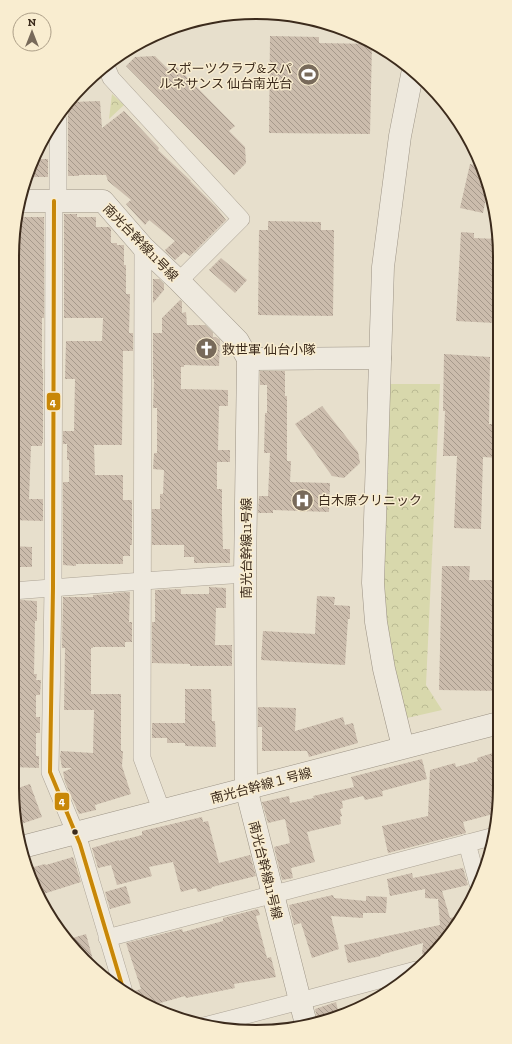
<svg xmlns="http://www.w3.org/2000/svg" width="512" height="1044" font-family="'Zilla Slab','Noto Sans JP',serif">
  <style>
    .forest { fill: url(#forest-crowns) }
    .building { fill: url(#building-back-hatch) }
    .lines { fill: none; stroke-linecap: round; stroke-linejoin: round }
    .street-casing { stroke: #aca395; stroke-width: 18 }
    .secondary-casing { stroke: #9c9385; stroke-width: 23 }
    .street { stroke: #eee9de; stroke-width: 17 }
    .secondary { stroke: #eee9de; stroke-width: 22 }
    .bus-1-casing { stroke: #f9edd0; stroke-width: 7 }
    .bus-1 { stroke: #c88707; stroke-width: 4 }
    .bus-dot { fill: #3c2b1c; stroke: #f9edd0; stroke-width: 1.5 }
    .labels { text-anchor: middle; stroke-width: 3; stroke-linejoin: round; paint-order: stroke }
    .poi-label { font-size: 13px; fill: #3c2b1c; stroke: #f9edd0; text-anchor: start }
    .street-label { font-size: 13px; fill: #3c2b1c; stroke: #f9edd0 }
    .rim { fill: none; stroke: #3c2b1c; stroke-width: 2 }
    .line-badge { stroke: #f9edd0; stroke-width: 1.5 }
    .badge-label { font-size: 11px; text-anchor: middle; font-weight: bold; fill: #fff }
  </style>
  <defs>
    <pattern id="forest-crowns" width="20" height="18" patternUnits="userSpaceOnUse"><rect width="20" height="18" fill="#d8d8ac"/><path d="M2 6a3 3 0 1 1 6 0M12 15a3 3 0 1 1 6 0" fill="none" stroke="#baba93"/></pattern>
    <pattern id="building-back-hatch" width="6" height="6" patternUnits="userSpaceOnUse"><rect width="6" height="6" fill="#cbbcac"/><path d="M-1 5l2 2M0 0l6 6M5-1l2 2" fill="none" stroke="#a6998b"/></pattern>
  </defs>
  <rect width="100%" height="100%" fill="#e7dfcc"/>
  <g class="forest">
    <polygon points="112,94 124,105 109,119"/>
    <polygon points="390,384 440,384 426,685 442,710 407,718 399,695 381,595"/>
  </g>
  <g class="building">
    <polygon points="270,36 319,37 319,43 372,44 370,134 269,133"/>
    <polygon points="155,56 170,71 176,66 235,126 229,131 245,147 246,163 234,175 126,66 135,57"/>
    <polygon points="100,101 102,128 124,111 159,148 158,150 191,181 190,181 216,207 226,220 190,256 184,252 175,260 167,253 165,250 175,241 149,220 145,225 126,204 131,200 108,181 106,175 79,175 79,176 68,176 68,108 72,102"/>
    <polygon points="34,159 48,159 48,177 29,177"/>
    <polygon points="470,164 483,167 488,189 483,213 460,208"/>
    <polygon points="64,214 77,214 77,217 96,217 96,227 109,227 111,229 111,243 117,243 117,245 124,245 124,265 126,265 126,294 130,294 129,333 133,333 133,351 123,351 122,445 94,445 95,475 123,475 123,500 132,500 132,545 130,545 130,556 123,556 123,564 76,564 76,566 63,565 63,482 69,482 69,460 67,460 67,444 63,444 63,431 74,431 75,379 65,379 66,341 102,341 103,318 64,318"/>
    <polygon points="19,217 44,217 44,318 42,318 42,369 43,369 43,443 42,443 42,446 31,446 29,499 43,499 43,521 12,520 12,463 15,463 17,411 12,411 12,304 14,304 14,268 12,268 13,240"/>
    <polygon points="268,221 321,222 321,230 334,230 333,316 258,315 259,230 268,230"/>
    <polygon points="461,232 474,233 474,238 498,239 498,277 495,323 456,321"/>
    <polygon points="221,258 247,280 235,293 209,270"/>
    <polygon points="153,279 159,279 164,284 164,290 153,303"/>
    <polygon points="180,300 182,302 182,313 186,312 187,325 205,325 213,333 213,337 216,337 220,340 219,366 184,365 184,367 181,367 181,389 228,390 228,406 219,406 218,450 230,450 230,462 217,462 217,489 222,489 222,515 223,549 230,549 230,563 194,563 194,557 184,557 184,545 152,545 152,509 160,509 160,494 163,494 164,470 153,469 154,453 157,453 157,408 153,408 154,379 153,379 153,333 162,333 162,318"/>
    <polygon points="444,354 490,357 489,424 498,424 499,458 483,457 481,529 454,528 457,456 443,456 445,411 443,411"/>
    <polygon points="260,371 285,371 285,396 287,396 287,461 291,461 290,482 330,483 329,512 273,510 273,513 258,513 259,496 268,496 270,453 264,453 265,413 267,413 267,385 260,385"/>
    <polygon points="322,406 358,452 360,463 344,478 332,476 295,424"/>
    <polygon points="12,546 32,547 32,567 12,567"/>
    <polygon points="442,566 470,566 469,580 499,580 499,691 439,690"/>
    <polygon points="209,587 226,588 226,608 216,608 215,645 232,645 232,666 190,666 190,664 152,663 152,622 155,622 155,590 181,589 181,594 209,594"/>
    <polygon points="130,592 129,622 132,622 132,642 125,642 125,647 93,647 93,648 91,648 91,694 121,694 121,751 123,751 122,766 131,794 95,805 96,810 79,814 65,782 63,772 72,768 62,768 60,756 61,751 93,753 94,710 64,710 65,648 62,648 63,597 93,597 93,595 113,594 113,593"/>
    <polygon points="317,596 335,597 334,605 350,606 350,619 348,619 345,665 261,660 263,631 315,634"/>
    <polygon points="21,600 37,601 37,621 35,621 34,674 37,674 36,680 41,680 40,695 36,695 36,717 40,717 40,733 36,733 36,756 39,756 39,768 12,767 12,601"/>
    <polygon points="185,689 211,689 212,721 215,721 216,747 185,746 185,743 167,743 167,738 152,738 152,723 185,723"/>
    <polygon points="258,707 296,708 295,731 343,717 345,725 353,723 358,743 309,757 307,751 262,751 262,727 258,727"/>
    <polygon points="499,751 499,804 497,813 463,822 466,833 388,853 382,826 428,816 430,770 455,763 456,767 478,761 477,758"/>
    <polygon points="422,759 427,779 382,791 383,796 365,800 363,796 342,801 343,808 340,809 342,816 340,817 341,824 307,832 315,862 291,868 293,878 282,880 274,847 290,843 285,819 268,823 262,802 289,796 290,803 314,798 313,796 354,787 351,777"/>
    <polygon points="30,784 42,817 18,825 12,790"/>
    <polygon points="202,817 203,822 208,821 219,863 250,855 256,876 212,887 212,888 198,892 196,888 181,892 173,862 149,867 152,876 117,885 111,865 98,868 92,848 119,840 119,841 142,835 142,831"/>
    <polygon points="73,857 81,882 40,895 26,869 45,864 46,865"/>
    <polygon points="463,868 468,885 442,891 450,918 461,915 433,954 422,954 423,943 380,955 381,956 348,963 344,945 440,925 438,899 425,898 425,889 390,896 387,879 412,873 413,878"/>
    <polygon points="126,886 131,903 110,909 105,892"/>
    <polygon points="333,895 334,898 366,901 366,896 387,897 386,913 363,913 363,918 331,916 339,949 312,958 301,923 294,925 289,905"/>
    <polygon points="258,909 260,915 256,916 267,958 271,957 276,977 234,984 235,988 186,998 185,996 153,1005 133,996 134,991 141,989 126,943 182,929 183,932 223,921 223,918"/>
    <polygon points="86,934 95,967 66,940"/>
    <polygon points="336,1002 339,1014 317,1018 315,1009"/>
  </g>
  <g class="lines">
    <defs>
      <g id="street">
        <polyline points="106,66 111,78 241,219 179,281"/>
        <polyline points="58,121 58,201"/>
        <polyline points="54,201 53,588 50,772 80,844 124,992"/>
        <polyline points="143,247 142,758 158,801 161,811"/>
        <polyline points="12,591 143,581 245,574"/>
        <polyline points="467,843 478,884"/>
        <polyline points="107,938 491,837"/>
        <polyline points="204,1026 300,1001 416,970"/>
      </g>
      <g id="secondary">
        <polyline points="23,201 103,201 143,247 179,281 238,341 248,359 245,574 246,779 249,800 306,1024"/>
        <polyline points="248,359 380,358"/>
        <polyline points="403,747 384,669 376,622 373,583 383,267 400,136 413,70"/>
        <polyline points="22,847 499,723"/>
      </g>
    </defs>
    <use href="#street" class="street-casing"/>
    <use href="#secondary" class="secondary-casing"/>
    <use href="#street" class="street"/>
    <use href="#secondary" class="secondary"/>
    <defs>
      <polyline id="bus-1" points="54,201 53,588 50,772 80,844 124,992"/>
    </defs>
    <use href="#bus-1" class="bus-1-casing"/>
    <use href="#bus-1" class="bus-1"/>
  </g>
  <defs>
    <symbol id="stadium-disc" viewBox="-11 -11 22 22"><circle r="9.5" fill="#786a5a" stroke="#f9edd0"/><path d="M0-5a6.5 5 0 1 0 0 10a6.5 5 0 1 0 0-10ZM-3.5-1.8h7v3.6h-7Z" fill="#fff"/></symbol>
    <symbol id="church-disc" viewBox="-11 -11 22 22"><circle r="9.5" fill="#786a5a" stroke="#f9edd0"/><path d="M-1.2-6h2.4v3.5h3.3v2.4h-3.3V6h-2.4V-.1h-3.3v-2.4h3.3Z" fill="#fff"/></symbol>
    <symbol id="hospital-disc" viewBox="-11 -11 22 22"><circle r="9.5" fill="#786a5a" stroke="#f9edd0"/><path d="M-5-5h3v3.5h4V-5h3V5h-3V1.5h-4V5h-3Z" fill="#fff"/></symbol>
  </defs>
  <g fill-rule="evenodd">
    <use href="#stadium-disc" x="296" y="62" width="25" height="25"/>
    <use href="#church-disc" x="194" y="336" width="25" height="25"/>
    <use href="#hospital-disc" x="290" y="488" width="25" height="25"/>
  </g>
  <circle class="bus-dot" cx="75" cy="832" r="3.5"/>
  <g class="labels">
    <g class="poi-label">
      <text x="292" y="73" text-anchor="end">スポーツクラブ&amp;スパ<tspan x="292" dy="15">ルネサンス 仙台南光台</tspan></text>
      <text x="222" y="354">救世軍 仙台小隊</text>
      <text x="318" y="505">白木原クリニック</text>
    </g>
    <g class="street-label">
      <text transform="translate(141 242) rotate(46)" y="5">南光台幹線11号線</text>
      <text transform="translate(246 548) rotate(-90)" y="5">南光台幹線11号線</text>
      <text transform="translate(261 785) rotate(-15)" y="5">南光台幹線１号線</text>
      <text transform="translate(266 870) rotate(76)" y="5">南光台幹線11号線</text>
    </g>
  </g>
  <path d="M0 0H512V1044H0ZM256 19H256A237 237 0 0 1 493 256V788A237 237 0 0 1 256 1025H256A237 237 0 0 1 19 788V256A237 237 0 0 1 256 19Z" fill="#f9edd0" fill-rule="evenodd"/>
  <path class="rim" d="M256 19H256A237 237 0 0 1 493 256V788A237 237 0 0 1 256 1025H256A237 237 0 0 1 19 788V256A237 237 0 0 1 256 19Z"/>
  <g class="line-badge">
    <rect x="46" y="392" width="15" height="19" rx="4" fill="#c88707"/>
    <rect x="54" y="792" width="16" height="19" rx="4" fill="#c88707"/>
  </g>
  <g class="badge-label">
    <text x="53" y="406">4</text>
    <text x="62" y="805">4</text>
  </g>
  <g transform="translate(32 32)"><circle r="19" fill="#f9edd0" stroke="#ad9f88"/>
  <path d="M0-3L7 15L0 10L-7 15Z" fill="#786a5a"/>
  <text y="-6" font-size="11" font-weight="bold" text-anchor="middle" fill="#3c2b1c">N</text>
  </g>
</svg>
